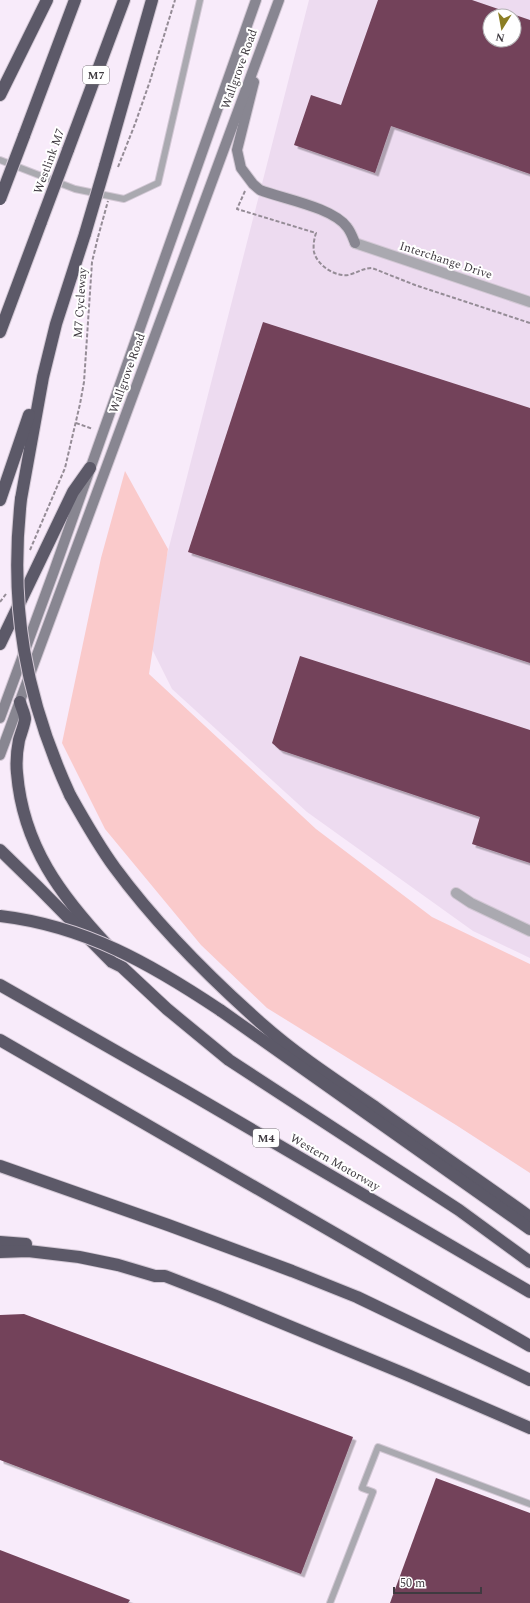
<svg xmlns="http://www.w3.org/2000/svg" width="530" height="1603" font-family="Spectral,serif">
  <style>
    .built { fill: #eddbf0; fill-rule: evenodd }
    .green { fill: #facacb }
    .building { fill: #73435a; fill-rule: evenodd; filter: url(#shadow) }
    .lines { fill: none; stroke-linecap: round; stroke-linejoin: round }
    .lane-casing { stroke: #d3c8d5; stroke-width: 8 }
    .street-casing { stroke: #d3c8d5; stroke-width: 12 }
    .secondary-casing { stroke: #d3c8d5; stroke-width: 12 }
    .highway-casing { stroke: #d3c8d5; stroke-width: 14 }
    .path { stroke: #958c96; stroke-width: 2; stroke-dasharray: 4 2; stroke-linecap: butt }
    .lane { stroke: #aaa9b0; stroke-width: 6 }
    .street { stroke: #aaa9b0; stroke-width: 10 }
    .secondary { stroke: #888691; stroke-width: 10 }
    .highway { stroke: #5c5968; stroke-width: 12 }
    .highway-bridge-casing { stroke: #d3c8d5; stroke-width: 14; stroke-linecap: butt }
    .path-bridge { stroke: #958c96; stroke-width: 2; stroke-dasharray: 4 2; stroke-linecap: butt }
    .highway-bridge { stroke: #5c5968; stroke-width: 12 }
    .labels { text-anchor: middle; stroke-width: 4; stroke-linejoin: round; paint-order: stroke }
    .shield { fill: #fff; stroke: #797579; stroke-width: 1 }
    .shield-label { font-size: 11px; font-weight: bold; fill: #3f3a40 }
    .street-label { font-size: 12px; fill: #3f3a40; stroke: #fff }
  </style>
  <defs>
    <filter id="shadow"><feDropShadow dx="3.5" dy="3.5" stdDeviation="0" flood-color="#0004"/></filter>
  </defs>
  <rect width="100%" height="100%" fill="#f8ebfa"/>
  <path class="built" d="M 309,0 L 530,0 L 530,958 L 473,931 L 307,812 L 172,689 L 146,637 ZM 490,16 L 514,16 L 514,40 L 490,40 Z"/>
  <polygon class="green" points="125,471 168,549 149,674 316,829 432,917 530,964 530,1173 456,1125 267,1008 201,945 105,829 62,743 101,558"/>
  <g class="building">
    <path d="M 378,0 L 472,0 L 530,20 L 530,174 L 391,126 L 375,173 L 294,145 L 311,95 L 341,105 ZM 490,16 L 514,16 L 514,40 L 490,40 Z"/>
    <polygon points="263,322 530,408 530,663 188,552"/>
    <polygon points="300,656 530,730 530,863 472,844 480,817 280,750 272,743"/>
    <polygon points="24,1314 353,1437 301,1574 0,1460 0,1315"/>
    <polygon points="436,1478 530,1513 530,1603 390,1603"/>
    <polygon points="0,1550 130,1600 128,1603 0,1603"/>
  </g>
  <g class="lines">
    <defs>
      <g id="lane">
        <polyline points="0,160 75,189 124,199 158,183 200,0"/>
        <polyline points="330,1603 373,1492 362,1488 378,1447 530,1504"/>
      </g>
      <g id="street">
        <polyline points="355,243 530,302"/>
        <polyline points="456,893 471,903 530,931"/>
      </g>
      <g id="secondary">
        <path d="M 254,82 L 237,150 L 241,168 L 253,184 L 260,190 C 283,199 332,207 347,227 C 351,232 353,238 355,243"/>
        <polyline points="0,718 54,571 256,0"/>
        <polyline points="0,755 279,0"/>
      </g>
      <g id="highway">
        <polyline points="0,95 47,0"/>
        <polyline points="24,136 75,0"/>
        <polyline points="68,150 124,0"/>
        <polyline points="105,166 152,0"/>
        <polyline points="0,332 41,222"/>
        <polyline points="21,499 43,377 56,324 85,234"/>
        <polyline points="0,500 29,415"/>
        <polyline points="0,644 73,492 90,468"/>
        <path d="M 20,702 C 21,707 25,714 25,719 C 24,726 21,733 19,740 C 17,750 16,763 17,773 C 23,846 61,896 109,947"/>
        <path d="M 70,795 C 84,820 98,845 115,868 C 157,925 209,977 262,1024 C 297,1055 337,1081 375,1107 C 426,1144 478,1180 530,1217"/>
        <polyline points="0,850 38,887 112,962 122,967 167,1009 229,1060 459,1210 530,1262"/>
        <polyline points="0,985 184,1090 530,1292"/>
        <polyline points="220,1010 530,1229"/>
        <polyline points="0,1040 530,1346"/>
        <polyline points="0,1166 168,1225 292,1271 357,1297 530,1380"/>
        <polyline points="0,1242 26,1244"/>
        <polyline points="0,1252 28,1251 79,1257 118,1265 155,1276 165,1276 219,1297 410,1376 530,1428"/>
      </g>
    </defs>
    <use href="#lane" class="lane-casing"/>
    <use href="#street" class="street-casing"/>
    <use href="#secondary" class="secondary-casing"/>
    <use href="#highway" class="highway-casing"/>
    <g class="path">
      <polyline points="118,167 135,124 150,81 175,0"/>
      <path d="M 245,191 L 237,209 L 316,233 C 314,239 313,246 314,252 C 317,265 335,277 348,275 C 357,273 363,268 372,268 L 415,285 L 530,323"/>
      <polyline points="76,423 93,429"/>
      <polyline points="30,550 65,468 80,404 84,382 92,262 98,237"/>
      <polyline points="0,602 6,594"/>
    </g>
    <use href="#lane" class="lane"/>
    <use href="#street" class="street"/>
    <use href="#secondary" class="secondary"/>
    <use href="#highway" class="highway"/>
    <defs>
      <g id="highway-bridge">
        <polyline points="0,199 24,136"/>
        <polyline points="41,222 68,150"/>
        <polyline points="85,234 105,166"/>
        <path d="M 21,499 C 9,606 25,697 70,795"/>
        <path d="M 0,916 C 85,926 151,964 220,1010"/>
      </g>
    </defs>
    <use href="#highway-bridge" class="highway-bridge-casing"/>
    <polyline class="path-bridge" points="98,237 108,201"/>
    <use href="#highway-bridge" class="highway-bridge"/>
  </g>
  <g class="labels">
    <g class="shield">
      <rect x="83" y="66" width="26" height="18" rx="3"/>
      <rect x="253" y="1129" width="26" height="18" rx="3"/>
    </g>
    <g class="shield-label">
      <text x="96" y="79">M7</text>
      <text x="266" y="1142">M4</text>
    </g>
    <g class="street-label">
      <text transform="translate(239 69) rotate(-70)" y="4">Wallgrove Road</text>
      <text transform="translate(49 161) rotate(-70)" y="4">Westlink M7</text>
      <text transform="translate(446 260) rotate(18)" y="4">Interchange Drive</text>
      <text transform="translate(80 303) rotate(-86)" y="4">M7 Cycleway</text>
      <text transform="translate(127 373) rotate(-70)" y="4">Wallgrove Road</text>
      <text transform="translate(335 1162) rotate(30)" y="4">Western Motorway</text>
    </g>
  </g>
  <g transform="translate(502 28) rotate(191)"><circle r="19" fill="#ffffff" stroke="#b2b0b3"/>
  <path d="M0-3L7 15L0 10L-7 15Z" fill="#8b7e24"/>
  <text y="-6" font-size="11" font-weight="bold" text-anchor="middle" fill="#3f3a40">N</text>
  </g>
  <path d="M394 1587v6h87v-6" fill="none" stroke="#3f3a40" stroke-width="2"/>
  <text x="400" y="1587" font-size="12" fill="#3f3a40" stroke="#ffffff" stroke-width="3" paint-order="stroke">50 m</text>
</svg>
